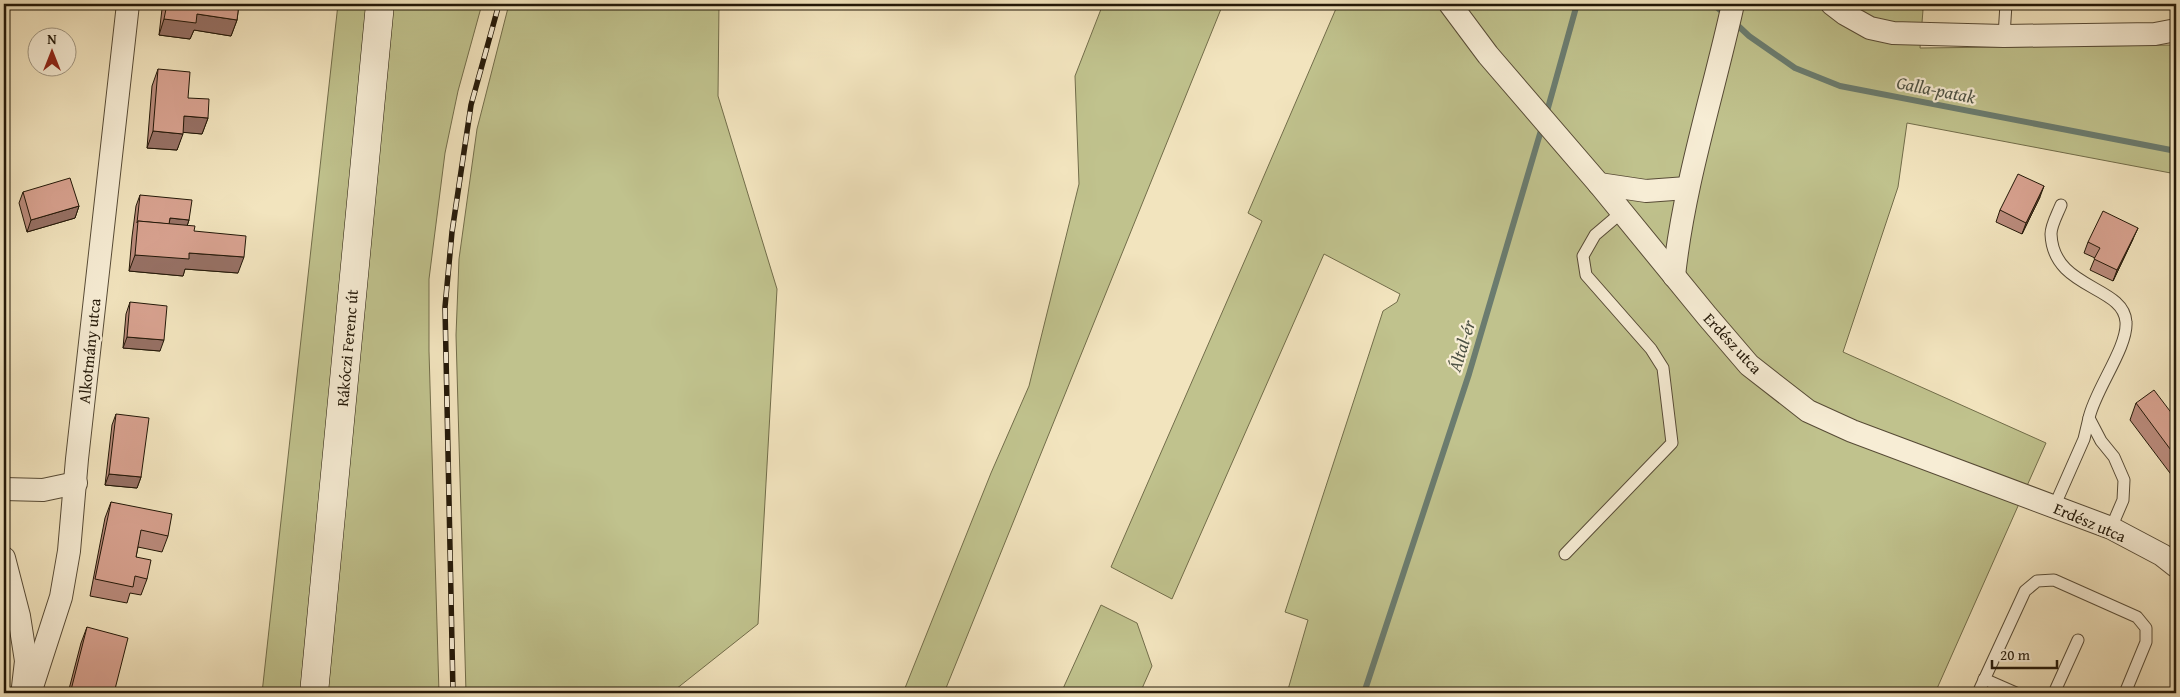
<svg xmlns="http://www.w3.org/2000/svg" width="2180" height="697" font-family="'Gentium Book Plus',serif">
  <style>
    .green { fill: #c0c28d; stroke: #726d4a }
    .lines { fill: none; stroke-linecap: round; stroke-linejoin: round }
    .stream { stroke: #6b7c6f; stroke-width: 6 }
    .service-casing { stroke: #574b36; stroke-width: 13 }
    .minor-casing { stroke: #574b36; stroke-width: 24 }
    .secondary-casing { stroke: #231808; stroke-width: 29 }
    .service { stroke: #f7edd5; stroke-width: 11 }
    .minor { stroke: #f7edd5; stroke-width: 22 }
    .secondary { stroke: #f7edd5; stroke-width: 28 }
    .rail-casing { stroke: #231808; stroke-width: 5.5 }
    .rail { stroke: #f7edd5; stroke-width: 4; stroke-dasharray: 11; stroke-linecap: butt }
    .wall { fill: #ba8b7c; stroke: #231808 }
    .shaded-wall { fill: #977165; stroke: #231808 }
    .building { fill: #d8a290; stroke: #231808 }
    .labels { text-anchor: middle; stroke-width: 4.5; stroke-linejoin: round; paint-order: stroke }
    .street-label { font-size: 16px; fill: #231808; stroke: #f7edd5 }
    .water-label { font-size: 18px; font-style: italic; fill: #4d5244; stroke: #f7edd5 }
  </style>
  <rect width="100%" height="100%" fill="#f2e4be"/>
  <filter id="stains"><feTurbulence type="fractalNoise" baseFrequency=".004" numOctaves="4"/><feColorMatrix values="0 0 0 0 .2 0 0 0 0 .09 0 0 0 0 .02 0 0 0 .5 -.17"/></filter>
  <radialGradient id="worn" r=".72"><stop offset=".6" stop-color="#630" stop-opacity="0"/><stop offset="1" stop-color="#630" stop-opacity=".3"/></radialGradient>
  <g class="green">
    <polygon points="338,4 482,4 458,91 445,153 429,279 429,351 439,693 262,693"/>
    <polygon points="509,4 719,4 718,96 777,289 758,624 671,693 466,693 456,335 459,259 477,129"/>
    <polygon points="1103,4 1223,4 944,693 903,693 991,473 1029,386 1079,184 1075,76"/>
    <polygon points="1338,4 1905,4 1923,10 1920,48 2176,45 2176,174 1907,123 1898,187 1843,352 2046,443 1935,693 1287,693 1308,620 1285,612 1383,311 1397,302 1400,294 1324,254 1172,599 1111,567 1262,221 1248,213"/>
    <polygon points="1101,605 1137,623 1152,666 1140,693 1061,693"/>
  </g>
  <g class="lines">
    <g class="stream">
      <polyline points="1713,4 1726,15"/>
      <polyline points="1733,21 1749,36 1795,68 1840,86 2176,151"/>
      <polyline points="1546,115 1577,4"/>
      <polyline points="1364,693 1469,374 1542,127"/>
    </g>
    <defs>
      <g id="service">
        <polyline points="2004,36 2006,4"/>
        <path d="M 2061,205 C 2058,213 2051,225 2051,234 C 2053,290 2124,285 2126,322 C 2128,347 2095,390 2089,418 L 2101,441 L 2114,457 L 2124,480 L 2123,500 L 2111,528"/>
        <polyline points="2054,507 2084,439 2089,418"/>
        <polyline points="1565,554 1672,443 1663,368 1651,349 1586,275 1583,256 1595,235 1622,212"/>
        <polyline points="1984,679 2016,693"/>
        <polyline points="1978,693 2025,591 2037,581 2054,580 2137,617 2146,628 2146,642 2125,693"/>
        <polyline points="2054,693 2078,640"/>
      </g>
      <g id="minor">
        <polyline points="1450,4 1488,55 1599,184 1707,316 1749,365 1808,411 1852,431 2111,528 2162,555 2176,566"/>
        <polyline points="1832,4 1845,14 1870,28 1893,33 2004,36 2155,34 2176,30"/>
        <polyline points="1599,184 1646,191 1687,188"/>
        <path d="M 1674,276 C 1684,183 1713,95 1733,4"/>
        <polyline points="4,489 43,490 76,483"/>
        <polyline points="4,558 19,616 26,661 23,687"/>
        <polyline points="30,693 61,597 69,551 77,459 128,4"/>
      </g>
      <polyline id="secondary" points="314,693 380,4"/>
    </defs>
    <use href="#service" class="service-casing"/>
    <use href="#minor" class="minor-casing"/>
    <use href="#secondary" class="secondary-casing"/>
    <use href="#service" class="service"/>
    <use href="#minor" class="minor"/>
    <use href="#secondary" class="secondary"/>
    <defs>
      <polyline id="rail" points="453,693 445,307 452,232 471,105 499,4"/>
    </defs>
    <use href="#rail" class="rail-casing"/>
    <use href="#rail" class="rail"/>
  </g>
  <g class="wall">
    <polygon points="151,4 239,4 237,20 231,36 194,30 190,39 159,35 162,9 151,7"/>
    <polygon points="158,69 188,98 208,118 202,134 183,132 177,150 147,148 152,86"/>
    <polygon points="23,192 79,206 75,218 27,232 19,203"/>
    <polygon points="140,195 189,220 187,226 194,231 238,273 185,269 183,276 129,271 132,237 136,206"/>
    <polygon points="2040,197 2022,234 1996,222 2000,210"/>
    <polygon points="2133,239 2113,281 2090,270 2095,258 2084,253 2088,242"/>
    <polygon points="130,302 160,351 123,348 126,314"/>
    <polygon points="2136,403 2176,419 2176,481 2130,420"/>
    <polygon points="116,414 141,477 137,488 105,485 112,425"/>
    <polygon points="111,502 168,536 162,552 138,547 136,557 147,579 141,595 130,593 127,603 90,596 105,518"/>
    <polygon points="87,627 114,693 68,693 81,643"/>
  </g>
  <g class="shaded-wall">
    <polygon points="197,14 237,20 231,36 194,30 190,39 159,35 164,19"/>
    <polygon points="184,116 208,118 202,134 179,132"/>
    <polygon points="153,131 183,134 177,150 147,148"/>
    <polygon points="2044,186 2040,197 2022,234 2026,223"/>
    <polygon points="79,206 75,218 27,232 31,220"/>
    <polygon points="170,218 189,220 185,232 168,230"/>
    <polygon points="2138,228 2133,239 2113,281 2117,270"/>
    <polygon points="189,253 244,257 238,273 185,269 183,276 129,271 135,255"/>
    <polygon points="127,337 164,340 160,351 123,348"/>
    <polygon points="109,474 141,477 137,488 105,485"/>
  </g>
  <g class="building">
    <polygon points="167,4 239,4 237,20 197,14 196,23 164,19"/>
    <polygon points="158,69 190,72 188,98 209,99 208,118 184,116 183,134 153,131"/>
    <polygon points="2018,174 2044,186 2026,223 2000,210"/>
    <polygon points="70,178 79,206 31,220 23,192"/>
    <polygon points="140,195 192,200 189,220 170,218 169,224 138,221 137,223"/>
    <polygon points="2103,211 2138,228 2117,270 2094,259 2100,248 2088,242"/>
    <polygon points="138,221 195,226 194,231 246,236 244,257 189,253 189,259 135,255"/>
    <polygon points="130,302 167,306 164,340 127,337"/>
    <polygon points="2154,390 2176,419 2176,457 2136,403"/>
    <polygon points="116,414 149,418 141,477 109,474"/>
    <polygon points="111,502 172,514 168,536 141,530 136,557 151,560 147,579 135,576 133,587 95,579"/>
    <polygon points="87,627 128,638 114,693 85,693 71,690"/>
  </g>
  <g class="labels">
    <g class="street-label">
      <text transform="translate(1733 343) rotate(47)" y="6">Erdész utca</text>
      <text transform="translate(347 348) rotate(-85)" y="6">Rákóczi Ferenc út</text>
      <text transform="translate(89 351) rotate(-84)" y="6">Alkotmány utca</text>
      <text transform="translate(2090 522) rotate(23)" y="6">Erdész utca</text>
    </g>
    <g class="water-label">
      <text transform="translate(1936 90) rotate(11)" y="6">Galla-patak</text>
      <text transform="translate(1462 346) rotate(-73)" y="6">Által-ér</text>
    </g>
  </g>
  <rect width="2180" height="697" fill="none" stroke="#f2e4be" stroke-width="20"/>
  <rect x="5" y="5" width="2170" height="687" fill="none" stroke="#231808" stroke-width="2.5"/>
  <rect x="10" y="10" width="2160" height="677" fill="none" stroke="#231808"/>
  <g transform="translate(52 52)"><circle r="24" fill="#f7edd5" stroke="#a29883"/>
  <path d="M0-4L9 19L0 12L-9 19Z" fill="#8f2418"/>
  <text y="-8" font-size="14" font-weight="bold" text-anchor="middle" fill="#231808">N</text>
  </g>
  <path d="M1992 660v8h65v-8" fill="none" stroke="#231808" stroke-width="2.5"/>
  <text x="2000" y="660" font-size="15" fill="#231808" stroke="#f7edd5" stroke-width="4" paint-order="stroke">20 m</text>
  <rect width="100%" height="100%" filter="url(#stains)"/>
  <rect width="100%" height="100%" fill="url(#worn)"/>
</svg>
